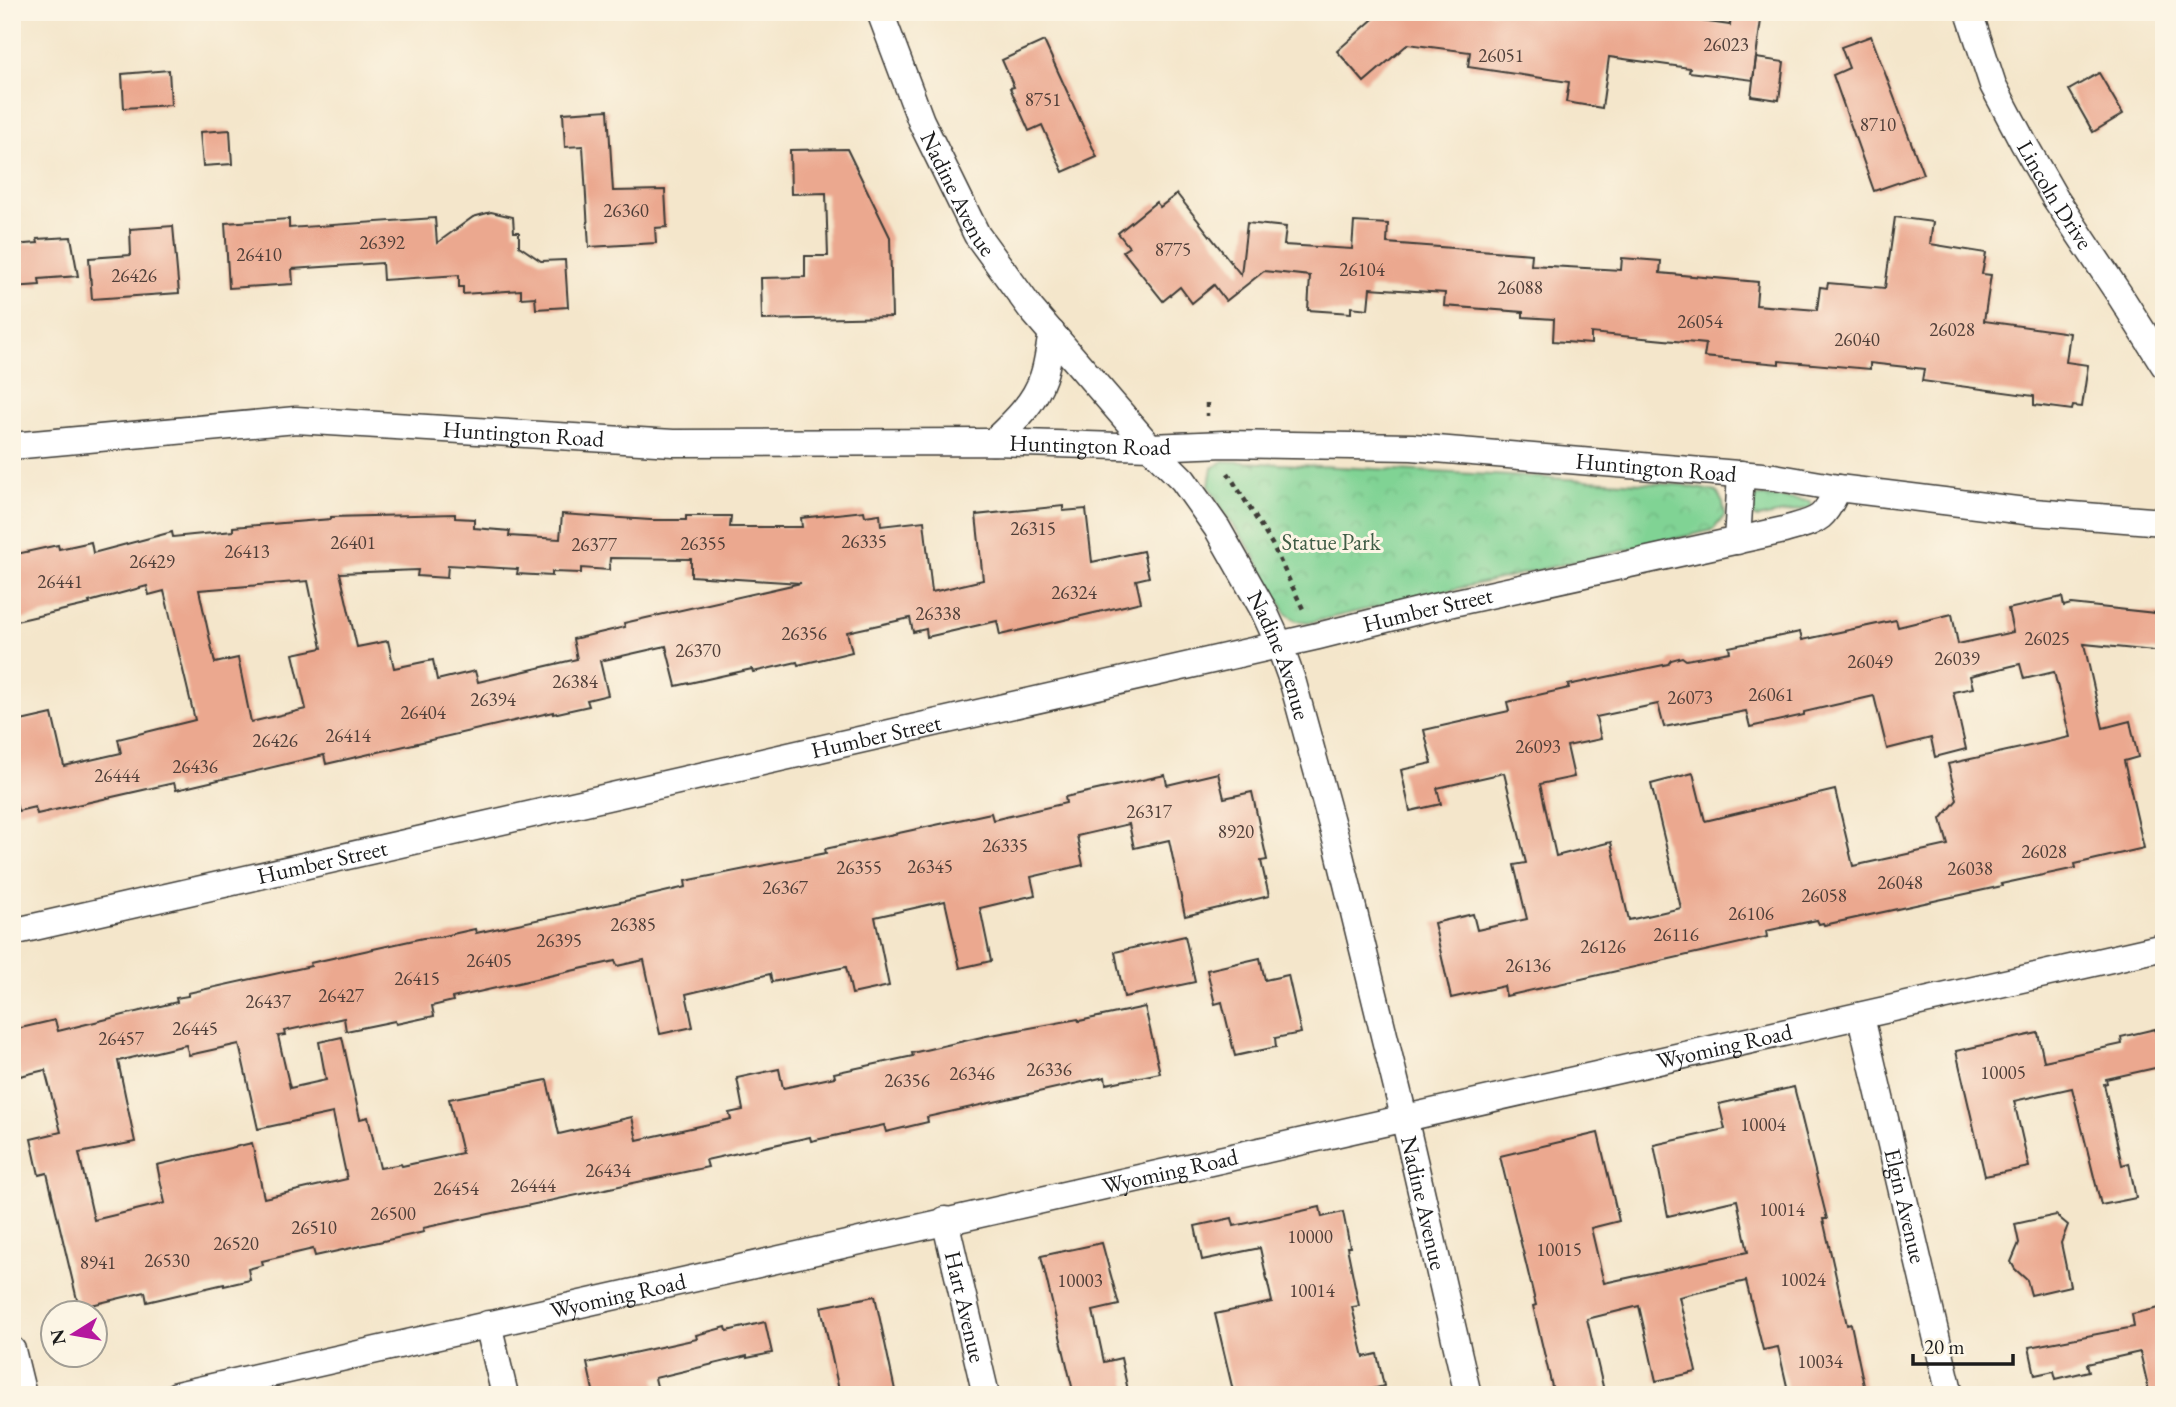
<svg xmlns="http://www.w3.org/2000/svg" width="2176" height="1407" font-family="'EB Garamond',serif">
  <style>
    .grass { fill: url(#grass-tufts); stroke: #4e7858; stroke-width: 2 }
    .park { fill: url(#park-crowns); stroke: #4e7858; stroke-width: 2 }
    .building { fill: #eba88f; fill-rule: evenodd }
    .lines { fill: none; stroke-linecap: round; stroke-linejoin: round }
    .street-casing { stroke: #3c3a36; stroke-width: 29 }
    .path { stroke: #3c3a36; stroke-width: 4.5; stroke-dasharray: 5 5; stroke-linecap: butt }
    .street { stroke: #fff; stroke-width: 26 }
    .labels { text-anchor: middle; stroke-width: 6; stroke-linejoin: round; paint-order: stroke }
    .number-label { font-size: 19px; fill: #503f39 }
    .street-label { font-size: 23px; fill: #1c1c1c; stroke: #fcf5e5 }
    .park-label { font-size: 23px; fill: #3f5c46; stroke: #fcf5e5 }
  </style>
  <defs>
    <pattern id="grass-tufts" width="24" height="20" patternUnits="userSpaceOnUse" patternTransform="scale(1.75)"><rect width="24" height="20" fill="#80d394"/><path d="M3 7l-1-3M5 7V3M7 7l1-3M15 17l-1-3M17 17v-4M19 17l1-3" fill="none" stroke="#6eb57f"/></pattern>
    <pattern id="park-crowns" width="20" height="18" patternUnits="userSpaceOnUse" patternTransform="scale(1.75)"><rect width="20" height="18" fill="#80d394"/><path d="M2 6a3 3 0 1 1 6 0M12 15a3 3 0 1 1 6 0" fill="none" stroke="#6eb57f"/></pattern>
  </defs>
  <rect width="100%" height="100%" fill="#fcf5e5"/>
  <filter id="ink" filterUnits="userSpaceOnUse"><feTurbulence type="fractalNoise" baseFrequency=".0143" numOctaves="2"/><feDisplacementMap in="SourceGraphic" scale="14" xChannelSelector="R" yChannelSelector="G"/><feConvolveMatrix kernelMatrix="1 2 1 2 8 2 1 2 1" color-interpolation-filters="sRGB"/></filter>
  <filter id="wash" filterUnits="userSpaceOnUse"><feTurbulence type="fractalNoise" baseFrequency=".00686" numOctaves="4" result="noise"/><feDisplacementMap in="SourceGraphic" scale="28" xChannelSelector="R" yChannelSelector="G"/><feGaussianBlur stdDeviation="1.57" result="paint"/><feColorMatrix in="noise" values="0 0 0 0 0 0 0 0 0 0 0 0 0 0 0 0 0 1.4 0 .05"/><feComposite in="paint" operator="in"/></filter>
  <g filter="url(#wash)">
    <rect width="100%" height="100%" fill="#f4e6cb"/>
    <polygon class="grass" points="1762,496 1810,501 1812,505 1810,508 1757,518 1753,516 1751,508 1756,497"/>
    <polygon class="park" points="1224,461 1682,485 1717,492 1723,503 1725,515 1713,530 1312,622 1296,621 1286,613 1251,550 1223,511 1209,485 1212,468"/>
    <g id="blocks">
      <g class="building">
        <polygon points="1381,12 1638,12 1730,25 1731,16 1761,20 1753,80 1689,72 1690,68 1609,57 1602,108 1566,102 1569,82 1468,67 1470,52 1408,44 1364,82 1337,51"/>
        <polygon points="1871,36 1923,174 1874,191 1833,75 1849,68 1841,47"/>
        <polygon points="1044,41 1097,157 1063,172 1042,125 1029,131 1010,88 1014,87 1002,60"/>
        <polygon points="1756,58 1784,62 1779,100 1751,96"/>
        <polygon points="169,70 171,105 124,108 122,74"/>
        <polygon points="2099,73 2123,114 2093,132 2069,90"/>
        <polygon points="608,110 613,191 665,190 667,227 655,228 656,243 589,247 583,146 565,147 563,113"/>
        <polygon points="230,130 232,164 203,166 200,132"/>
        <polygon points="847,149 890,237 892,317 762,320 761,278 805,277 805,256 828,256 826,193 791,194 790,150"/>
        <polygon points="1177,194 1241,275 1247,223 1286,227 1284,245 1352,249 1354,222 1388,224 1387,243 1532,254 1531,265 1621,270 1622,258 1661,261 1660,273 1758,282 1756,305 1817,310 1820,287 1827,288 1828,283 1885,288 1895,217 1933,222 1930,244 1986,253 1982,274 1991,275 1984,321 2070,333 2066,362 2088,365 2082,407 2073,406 2072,410 2034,405 2034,396 1922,381 1924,369 1870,363 1870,369 1779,361 1779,364 1704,357 1706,344 1591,333 1591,344 1553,341 1554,319 1523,317 1523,312 1444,306 1445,293 1370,288 1368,309 1351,307 1351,313 1308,310 1310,276 1264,271 1226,301 1214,285 1192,303 1180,287 1163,301 1123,251 1129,247 1118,233 1156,202 1160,207"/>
        <polygon points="491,212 513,217 514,232 519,232 519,246 541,261 565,260 568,307 536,309 535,297 521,298 521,290 463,294 463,287 459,287 459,275 383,280 382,263 292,269 293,284 229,288 225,223 289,219 289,228 435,218 437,243 473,217"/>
        <polygon points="173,226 179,293 92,299 89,258 131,255 130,229"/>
        <polygon points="71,237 78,276 39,279 40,285 12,287 12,245 38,243 37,239"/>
        <path d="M 1063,506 L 1063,511 L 1086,509 L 1092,562 L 1143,551 L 1149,577 L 1136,580 L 1141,602 L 1000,635 L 997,621 L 927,637 L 926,629 L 913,632 L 910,618 L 847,632 L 852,652 L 798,665 L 797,662 L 753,672 L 752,669 L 676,686 L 666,646 L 600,661 L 608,695 L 587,700 L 589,706 L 553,714 L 553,712 L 326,764 L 324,755 L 176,790 L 174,783 L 37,814 L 35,807 L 18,811 L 12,786 L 12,723 L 52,714 L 64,766 L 121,753 L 118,739 L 195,720 L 164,591 L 149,595 L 147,586 L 89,602 L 90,604 L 12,622 L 12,555 L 58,545 L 59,549 L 91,542 L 93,553 L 172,532 L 173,537 L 233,531 L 233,527 L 331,519 L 331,517 L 455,514 L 455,518 L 474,519 L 474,528 L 510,531 L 509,536 L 560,539 L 562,514 L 650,520 L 686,520 L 686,516 L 731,516 L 730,527 L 802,527 L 801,518 L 864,511 L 865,516 L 880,514 L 881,526 L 924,521 L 932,592 L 983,580 L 976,515 ZM 610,558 L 691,559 L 691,576 L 801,583 L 624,623 L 625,627 L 573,639 L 577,659 L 478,682 L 475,671 L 437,680 L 433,660 L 394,668 L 388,641 L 357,647 L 340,573 L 418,570 L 417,576 L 447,578 L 448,565 L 518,569 L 517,574 L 552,576 L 552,572 L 581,573 L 581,568 L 609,570 ZM 308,581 L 322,648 L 293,654 L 306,709 L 251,722 L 238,658 L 215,663 L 199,590 Z"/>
        <path d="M 2062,597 L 2064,606 L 2071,604 L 2164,614 L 2164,652 L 2084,644 L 2103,728 L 2130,721 L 2138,757 L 2124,761 L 2144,848 L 2075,864 L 2076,868 L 2001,884 L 2002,886 L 1824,925 L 1823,923 L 1819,924 L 1817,920 L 1766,931 L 1767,937 L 1506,996 L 1504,986 L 1451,998 L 1434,923 L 1473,914 L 1477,930 L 1527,919 L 1514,865 L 1526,863 L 1504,773 L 1437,788 L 1441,804 L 1410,811 L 1401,770 L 1432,763 L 1424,730 L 1509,711 L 1507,702 L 1569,688 L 1568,685 L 1668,664 L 1671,660 L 1682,657 L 1686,660 L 1730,652 L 1729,647 L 1800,632 L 1802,640 L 1896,620 L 1898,627 L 1952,614 L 1958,644 L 2013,632 L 2008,609 ZM 2020,664 L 2024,679 L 2054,672 L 2070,737 L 1948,764 L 1957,800 L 1941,819 L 1948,845 L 1853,866 L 1835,790 L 1705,821 L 1693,773 L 1651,784 L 1681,908 L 1629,920 L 1611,842 L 1556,856 L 1540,784 L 1574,777 L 1567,746 L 1601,739 L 1596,717 L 1658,704 L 1664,727 L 1746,711 L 1750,727 L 1804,715 L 1804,712 L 1874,696 L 1887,749 L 1931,738 L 1935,757 L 1966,749 L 1953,692 L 1973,688 L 1970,676 Z"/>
        <path d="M 1218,773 L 1224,798 L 1252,792 L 1267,860 L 1261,861 L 1269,896 L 1185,916 L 1169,840 L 1134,848 L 1129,824 L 1077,836 L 1083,865 L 1031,877 L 1035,895 L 980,908 L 991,961 L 960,968 L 945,901 L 875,917 L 889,986 L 852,994 L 846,967 L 772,982 L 770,974 L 686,994 L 693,1027 L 660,1034 L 644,960 L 617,966 L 615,961 L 452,998 L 453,1001 L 432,1006 L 434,1016 L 396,1024 L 395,1021 L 346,1031 L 344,1018 L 284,1031 L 285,1035 L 278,1036 L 290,1088 L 326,1080 L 319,1042 L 342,1037 L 360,1119 L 368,1117 L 380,1168 L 401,1164 L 402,1166 L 462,1153 L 449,1099 L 547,1080 L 559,1134 L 632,1117 L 637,1140 L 731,1119 L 729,1113 L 743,1110 L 737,1078 L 779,1069 L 783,1088 L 835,1077 L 834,1073 L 913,1056 L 912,1053 L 986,1036 L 1078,1019 L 1079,1021 L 1145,1007 L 1160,1073 L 1106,1084 L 1105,1077 L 927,1117 L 928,1122 L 886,1132 L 884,1125 L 811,1141 L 810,1137 L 706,1160 L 708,1167 L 423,1228 L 424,1232 L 315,1256 L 313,1249 L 262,1261 L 263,1265 L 248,1269 L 250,1280 L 224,1286 L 224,1284 L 147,1302 L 145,1292 L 79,1308 L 47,1173 L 39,1175 L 31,1139 L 61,1132 L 45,1070 L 20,1076 L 12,1045 L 12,1030 L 55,1020 L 58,1031 L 177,1002 L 176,998 L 188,996 L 188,993 L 311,966 L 310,963 L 423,938 L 439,937 L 475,929 L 476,933 L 625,901 L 686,887 L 685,881 L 826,853 L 825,849 L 991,813 L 993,820 L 1066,803 L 1065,797 L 1165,775 L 1167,785 ZM 239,1044 L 258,1129 L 333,1113 L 347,1179 L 264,1198 L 252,1143 L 157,1165 L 165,1203 L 94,1220 L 79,1153 L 135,1142 L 118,1061 L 186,1045 L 189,1055 Z"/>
        <polygon points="1185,936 1195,982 1124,997 1115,952"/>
        <polygon points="1260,958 1265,980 1288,975 1301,1033 1275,1038 1276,1047 1235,1056 1222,1002 1215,1004 1207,970"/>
        <polygon points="2155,1029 2164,1066 2106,1079 2107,1083 2104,1084 2122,1165 2129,1163 2136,1198 2101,1205 2072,1088 2014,1101 2029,1167 1985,1176 1956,1051 2038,1033 2044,1061 2122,1044 2121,1037"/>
        <polygon points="1794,1087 1827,1219 1823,1219 1847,1325 1851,1324 1866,1395 1789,1395 1778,1347 1763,1350 1746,1281 1679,1297 1696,1372 1656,1381 1639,1306 1587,1319 1605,1395 1554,1395 1533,1306 1536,1305 1500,1156 1598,1133 1619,1221 1591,1228 1604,1283 1748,1252 1737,1200 1668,1216 1654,1145 1725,1129 1719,1104"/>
        <polygon points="1320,1207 1322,1217 1343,1212 1350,1247 1347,1247 1359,1306 1352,1307 1364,1357 1377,1354 1384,1386 1348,1395 1234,1395 1215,1314 1272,1302 1260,1248 1202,1260 1195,1226 1232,1218 1234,1226"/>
        <polygon points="2056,1215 2068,1225 2061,1243 2070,1286 2031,1295 2027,1280 2015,1269 2011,1262 2019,1243 2015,1224"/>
        <polygon points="1102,1243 1119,1305 1093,1311 1104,1362 1121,1358 1129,1395 1074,1395 1041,1256"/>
        <polygon points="875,1296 896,1395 840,1395 821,1307"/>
        <polygon points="2164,1307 2164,1395 2150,1395 2140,1352 2087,1364 2089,1371 2056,1379 2054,1371 2035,1375 2029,1347 2134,1327 2132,1314"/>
        <polygon points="765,1322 772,1353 747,1358 747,1356 655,1378 659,1395 594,1395 587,1363 697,1339 696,1335 726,1327 727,1331"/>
      </g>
    </g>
  </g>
  <g filter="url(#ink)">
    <use href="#blocks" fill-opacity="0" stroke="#3c3a36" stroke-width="2"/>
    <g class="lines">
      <defs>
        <g id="street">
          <path id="s1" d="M 880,12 L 921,121 L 977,235 L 1031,309 L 1150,447 L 1183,480 L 1217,528 L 1263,609 L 1279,644 L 1293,683 L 1338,847 L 1404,1117 L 1468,1395"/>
          <path id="s2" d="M 1969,12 L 1993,85 L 2023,142 L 2055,198 L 2119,294 L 2164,365"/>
          <path d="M 993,442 C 1013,423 1034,404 1043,377 C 1048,363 1049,347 1052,333"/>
          <path id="s3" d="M 12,446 L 296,420 L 673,443 L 993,442 L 1150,447 L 1225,444 L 1412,447 L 1774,477 L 1838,488 L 2033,512 L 2164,522"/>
          <polyline points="1737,541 1741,474"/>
          <path id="s4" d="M 12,932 L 1318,636 L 1430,608 L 1784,530 C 1818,520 1823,522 1838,488"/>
          <path id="s5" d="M 1861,1017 L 1950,1395"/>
          <path id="s6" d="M 945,1220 L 986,1395"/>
          <polyline points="488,1324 505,1395"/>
          <polyline points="12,1350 23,1395"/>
          <path id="s7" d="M 177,1395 L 2164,947"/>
        </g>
      </defs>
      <use href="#street" class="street-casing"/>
      <g class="path">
        <polyline points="1207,403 1207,416"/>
        <polyline points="1228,473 1272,544 1303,609"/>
      </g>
      <use href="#street" class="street"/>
    </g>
  </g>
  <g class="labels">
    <g class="number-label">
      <text x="1726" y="51">26023</text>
      <text x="1501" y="62">26051</text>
      <text x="1043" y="106">8751</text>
      <text x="1878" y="131">8710</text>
      <text x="626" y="217">26360</text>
      <text x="382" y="249">26392</text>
      <text x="1173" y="256">8775</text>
      <text x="259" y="261">26410</text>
      <text x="1362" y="276">26104</text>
      <text x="134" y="282">26426</text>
      <text x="1520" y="294">26088</text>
      <text x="1700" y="328">26054</text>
      <text x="1952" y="336">26028</text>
      <text x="1857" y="346">26040</text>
      <text x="1033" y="535">26315</text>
      <text x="864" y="548">26335</text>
      <text x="353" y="549">26401</text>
      <text x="703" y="550">26355</text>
      <text x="594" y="551">26377</text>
      <text x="247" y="558">26413</text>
      <text x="152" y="568">26429</text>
      <text x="60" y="588">26441</text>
      <text x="1074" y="599">26324</text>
      <text x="938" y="620">26338</text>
      <text x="804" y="640">26356</text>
      <text x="2047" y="645">26025</text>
      <text x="698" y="657">26370</text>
      <text x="1957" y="665">26039</text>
      <text x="1870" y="668">26049</text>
      <text x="575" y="688">26384</text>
      <text x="1771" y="701">26061</text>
      <text x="1690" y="704">26073</text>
      <text x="493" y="706">26394</text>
      <text x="423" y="719">26404</text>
      <text x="348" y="742">26414</text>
      <text x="275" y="747">26426</text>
      <text x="1538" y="753">26093</text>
      <text x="195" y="773">26436</text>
      <text x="117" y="782">26444</text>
      <text x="1149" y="818">26317</text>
      <text x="1236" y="838">8920</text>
      <text x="1005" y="852">26335</text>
      <text x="2044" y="858">26028</text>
      <text x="930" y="873">26345</text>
      <text x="859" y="874">26355</text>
      <text x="1970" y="875">26038</text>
      <text x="1900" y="889">26048</text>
      <text x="785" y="894">26367</text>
      <text x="1824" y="902">26058</text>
      <text x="1751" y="920">26106</text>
      <text x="633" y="931">26385</text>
      <text x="1676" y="941">26116</text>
      <text x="559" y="947">26395</text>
      <text x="1603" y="953">26126</text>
      <text x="489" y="967">26405</text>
      <text x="1528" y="972">26136</text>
      <text x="417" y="985">26415</text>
      <text x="341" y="1002">26427</text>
      <text x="268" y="1008">26437</text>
      <text x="195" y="1035">26445</text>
      <text x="121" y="1045">26457</text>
      <text x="1049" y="1076">26336</text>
      <text x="2003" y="1079">10005</text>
      <text x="972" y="1080">26346</text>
      <text x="907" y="1087">26356</text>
      <text x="1763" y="1131">10004</text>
      <text x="608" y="1177">26434</text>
      <text x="533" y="1192">26444</text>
      <text x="456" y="1195">26454</text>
      <text x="1782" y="1216">10014</text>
      <text x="393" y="1220">26500</text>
      <text x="314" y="1234">26510</text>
      <text x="1310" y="1243">10000</text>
      <text x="236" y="1250">26520</text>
      <text x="1559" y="1256">10015</text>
      <text x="167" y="1267">26530</text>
      <text x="98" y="1269">8941</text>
      <text x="1803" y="1286">10024</text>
      <text x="1080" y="1287">10003</text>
      <text x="1312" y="1297">10014</text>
      <text x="1820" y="1368">10034</text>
    </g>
    <g class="street-label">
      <text dy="8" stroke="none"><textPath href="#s1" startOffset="198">Nadine Avenue</textPath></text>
      <text dy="8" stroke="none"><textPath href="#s2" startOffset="203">Lincoln Drive</textPath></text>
      <text dy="8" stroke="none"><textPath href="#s3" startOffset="513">Huntington Road</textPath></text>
      <text dy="8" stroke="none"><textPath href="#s3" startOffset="1080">Huntington Road</textPath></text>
      <text dy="8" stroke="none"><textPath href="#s3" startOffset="1647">Huntington Road</textPath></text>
      <text dy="8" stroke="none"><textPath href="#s4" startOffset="1452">Humber Street</textPath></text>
      <text dy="8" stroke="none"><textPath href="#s1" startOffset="765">Nadine Avenue</textPath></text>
      <text dy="8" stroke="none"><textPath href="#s4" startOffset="886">Humber Street</textPath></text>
      <text dy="8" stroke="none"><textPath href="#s4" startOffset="318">Humber Street</textPath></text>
      <text dy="8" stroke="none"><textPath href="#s7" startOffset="1586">Wyoming Road</textPath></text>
      <text dy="8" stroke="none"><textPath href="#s7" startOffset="1018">Wyoming Road</textPath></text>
      <text dy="8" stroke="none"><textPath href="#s1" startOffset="1332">Nadine Avenue</textPath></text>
      <text dy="8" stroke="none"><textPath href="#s5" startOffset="194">Elgin Avenue</textPath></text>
      <text dy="8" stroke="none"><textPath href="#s7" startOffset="452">Wyoming Road</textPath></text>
      <text dy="8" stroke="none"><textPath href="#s6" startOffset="89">Hart Avenue</textPath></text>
    </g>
    <g class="park-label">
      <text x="1331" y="550">Statue Park</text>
    </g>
  </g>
  <rect width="2176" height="1407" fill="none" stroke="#fcf5e5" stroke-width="42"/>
  <g transform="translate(74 1334) rotate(259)"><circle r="33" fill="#fcf5e5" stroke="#a29e95" stroke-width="2"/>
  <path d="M0-5L12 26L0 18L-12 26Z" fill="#b5179e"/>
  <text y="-10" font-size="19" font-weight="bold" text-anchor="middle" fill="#1c1c1c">N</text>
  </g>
  <path d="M1913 1354v10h100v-10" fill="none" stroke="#1c1c1c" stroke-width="3.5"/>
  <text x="1924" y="1354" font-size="21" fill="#1c1c1c" stroke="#fcf5e5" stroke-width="5" paint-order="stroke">20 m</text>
</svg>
